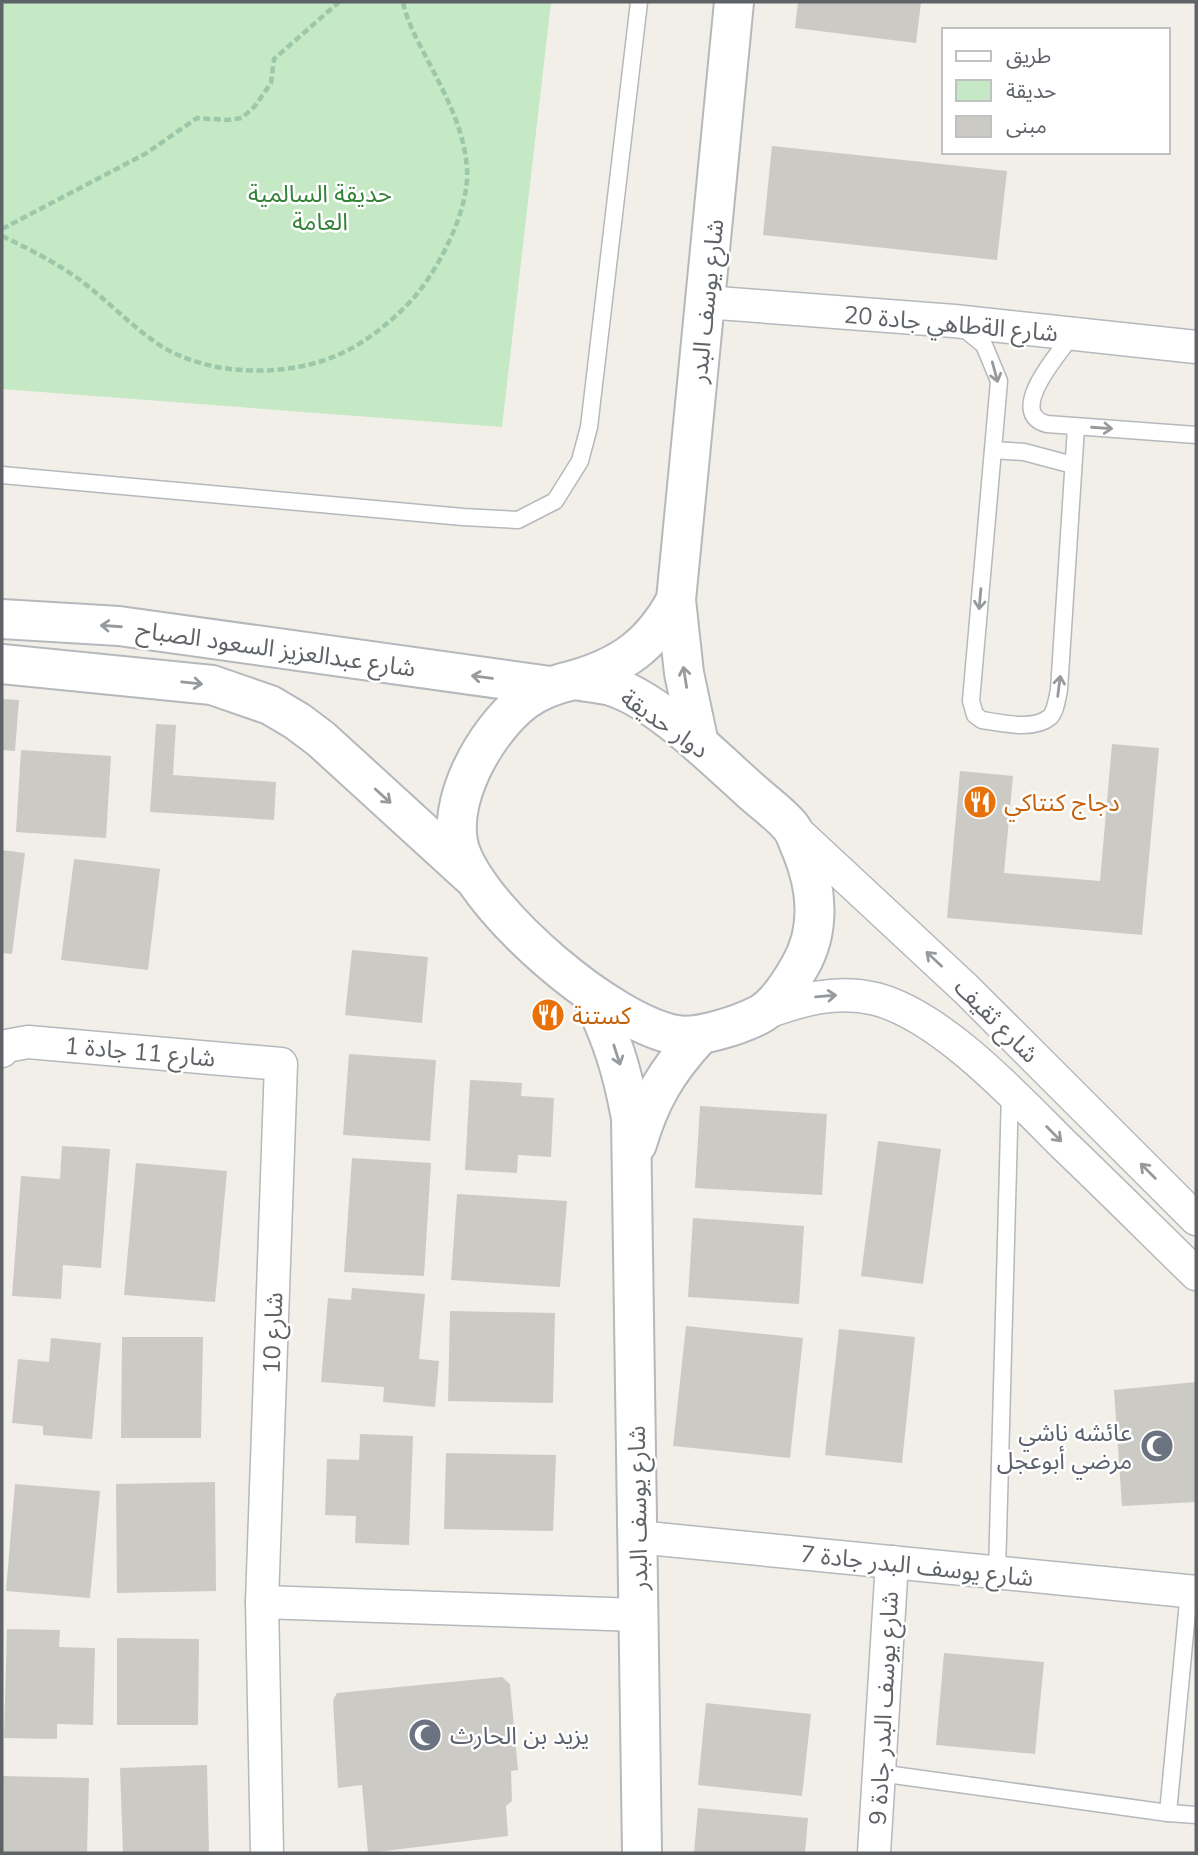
<svg xmlns="http://www.w3.org/2000/svg" width="1198" height="1855" font-family="Mulish,'Noto Sans Arabic',sans-serif">
	<rect width="100%" height="100%" fill="#f1efe8"/>
	<!-- green -->
	<polygon fill="#c5e8c5" points="2,2 551,2 502,427 2,389"/>
	<!-- building -->
	<g fill="#cccac5">
		<polygon points="798,2 921,2 916,43 795,28"/>
		<polygon points="772,146 1007,171 997,260 763,235"/>
		<polygon points="2,699 19,700 15,751 2,750"/>
		<polygon points="156,724 176,725 173,775 276,782 274,820 150,812"/>
		<polygon points="1112,744 1159,748 1142,935 947,918 960,771 1013,776 1004,873 1100,881"/>
		<polygon points="21,750 111,756 106,838 16,832"/>
		<polygon points="2,850 25,853 12,954 2,953"/>
		<polygon points="74,859 160,869 148,970 61,960"/>
		<polygon points="352,950 428,957 422,1023 345,1015"/>
		<polygon points="349,1054 436,1060 430,1141 343,1135"/>
		<polygon points="470,1080 522,1083 521,1096 554,1098 551,1157 518,1155 517,1173 465,1170"/>
		<polygon points="700,1106 827,1114 822,1195 695,1188"/>
		<polygon points="878,1141 941,1149 923,1284 861,1276"/>
		<polygon points="62,1146 110,1149 101,1268 63,1265 61,1299 12,1296 21,1176 60,1179"/>
		<polygon points="352,1158 431,1163 424,1276 344,1272"/>
		<polygon points="136,1163 227,1171 215,1302 124,1295"/>
		<polygon points="457,1194 567,1201 560,1287 451,1280"/>
		<polygon points="693,1218 804,1226 799,1304 688,1297"/>
		<polygon points="352,1288 425,1294 419,1359 439,1361 435,1407 383,1402 384,1387 321,1382 328,1298 351,1300"/>
		<polygon points="450,1311 555,1313 553,1403 448,1401"/>
		<polygon points="686,1326 803,1338 790,1458 673,1446"/>
		<polygon points="839,1329 915,1337 902,1463 825,1455"/>
		<polygon points="122,1337 203,1337 201,1438 121,1438"/>
		<polygon points="51,1338 101,1343 92,1439 43,1435 43,1426 12,1423 18,1359 49,1362"/>
		<polygon points="1196,1382 1196,1502 1122,1506 1114,1390"/>
		<polygon points="360,1434 413,1436 409,1545 355,1543 356,1516 325,1515 327,1459 359,1460"/>
		<polygon points="446,1453 556,1455 553,1531 444,1529"/>
		<polygon points="215,1482 216,1591 117,1593 116,1484"/>
		<polygon points="15,1484 100,1491 90,1598 6,1591"/>
		<polygon points="7,1629 60,1630 59,1647 95,1648 93,1725 57,1724 57,1739 4,1738"/>
		<polygon points="117,1638 199,1639 198,1725 117,1725"/>
		<polygon points="944,1653 1044,1662 1035,1754 936,1745"/>
		<polygon points="502,1677 510,1684 518,1770 511,1771 512,1801 506,1806 508,1836 368,1853 362,1785 338,1788 333,1700 337,1693"/>
		<polygon points="706,1703 811,1714 802,1796 698,1785"/>
		<polygon points="207,1765 209,1853 123,1853 120,1768"/>
		<polygon points="2,1776 89,1778 87,1853 2,1853"/>
		<polygon points="698,1808 808,1818 805,1853 694,1853"/>
	</g>
	<g fill="none" stroke-linecap="round" stroke-linejoin="round">
		<defs>
			<g id="service">
				<path d="M 962,327 L 984,345 L 999,381 L 971,701 L 975,715 L 982,720 C 1001,723 1034,731 1050,717 C 1056,711 1057,698 1059,690 L 1076,427"/>
				<path d="M 1073,334 C 1060,352 1005,413 1047,424 L 1196,435"/>
				<polyline points="993,450 1024,452 1073,465"/>
				<polyline points="2,475 463,517 518,520 555,501 580,461 589,427 639,2"/>
				<polyline points="997,1573 1010,1093"/>
				<polyline points="879,1773 1168,1813 1196,1815"/>
				<polyline points="1168,1813 1189,1591"/>
			</g>
			<g id="minor">
				<polyline points="705,302 954,321 1196,347"/>
				<polyline points="795,830 967,990 1196,1219"/>
				<path d="M 762,1014 C 800,1000 835,989 876,999 C 941,1016 1015,1096 1063,1144 C 1108,1187 1152,1231 1196,1274"/>
				<polyline points="2,1051 6,1046 28,1042 281,1064 262,1602 267,1853"/>
				<polyline points="637,1537 1196,1592"/>
				<polyline points="262,1602 638,1615"/>
				<polyline points="874,1853 892,1562"/>
			</g>
			<g id="tertiary">
				<polyline points="2,619 119,626 550,686"/>
				<polyline points="2,664 212,685 270,705 297,721 321,739 471,876"/>
				<path d="M 574,680 C 586,682 600,683 611,686 C 657,700 714,758 750,790 C 763,802 779,813 790,826 C 796,833 798,843 802,851 C 817,888 821,930 800,966 C 791,982 776,1006 759,1015 C 739,1025 697,1039 676,1035 C 610,1023 485,916 461,853 C 443,804 486,730 524,701 C 539,690 556,684 574,680 Z"/>
				<path d="M 574,680 C 622,666 652,645 676,600"/>
				<polyline points="699,744 684,673 676,600 734,2"/>
				<path d="M 590,993 C 612,1038 622,1069 631,1118 L 642,1853"/>
				<path d="M 637,1144 C 650,1099 667,1071 698,1037"/>
			</g>
		</defs>
		<!-- service casing -->
		<use href="#service" stroke="#b5b8bc" stroke-width="19"/>
		<!-- minor casing -->
		<use href="#minor" stroke="#b5b8bc" stroke-width="35"/>
		<!-- tertiary casing -->
		<use href="#tertiary" stroke="#b5b8bc" stroke-width="42"/>
		<!-- path -->
		<g stroke="#9cc7a9" stroke-width="4.5" stroke-dasharray="7 3.5" stroke-linecap="butt">
			<polyline points="2,229 145,154 197,118 227,120 242,118 255,106 271,83 274,59 339,2"/>
			<path d="M 2,236 C 27,248 53,261 76,277 C 105,298 129,324 158,344 C 203,374 272,377 322,361 C 354,351 382,330 406,306 C 435,278 470,211 467,169 C 464,125 442,89 423,51 C 415,36 406,18 403,2"/>
		</g>
		<!-- service -->
		<use href="#service" stroke="#fff" stroke-width="16"/>
		<!-- minor -->
		<use href="#minor" stroke="#fff" stroke-width="32"/>
		<!-- tertiary -->
		<use href="#tertiary" stroke="#fff" stroke-width="38"/>
	</g>
	<!-- one-way arrows -->
	<defs><path id="oneway-shaft" d="M-6 0H5M1.5-3L5.5 0L1.5 3" fill="none" stroke-width="1.6" stroke-linecap="round" stroke-linejoin="round" transform="scale(1.75)"/></defs>
	<g stroke="#979a9d">
		<use href="#oneway-shaft" transform="translate(995 372) rotate(75)"/>
		<use href="#oneway-shaft" transform="translate(1102 428) rotate(4)"/>
		<use href="#oneway-shaft" transform="translate(980 599) rotate(95)"/>
		<use href="#oneway-shaft" transform="translate(111 626) rotate(-176)"/>
		<use href="#oneway-shaft" transform="translate(482 677) rotate(-172)"/>
		<use href="#oneway-shaft" transform="translate(685 677) rotate(-99)"/>
		<use href="#oneway-shaft" transform="translate(192 683) rotate(6)"/>
		<use href="#oneway-shaft" transform="translate(1059 686) rotate(-83)"/>
		<use href="#oneway-shaft" transform="translate(383 796) rotate(42)"/>
		<use href="#oneway-shaft" transform="translate(934 959) rotate(-137)"/>
		<use href="#oneway-shaft" transform="translate(826 996) rotate(-5)"/>
		<use href="#oneway-shaft" transform="translate(617 1055) rotate(72)"/>
		<use href="#oneway-shaft" transform="translate(1054 1134) rotate(45)"/>
		<use href="#oneway-shaft" transform="translate(1148 1171) rotate(-135)"/>
	</g>
	<!-- icons -->
	<defs>
		<symbol id="restaurant-disc" viewBox="-11 -11 22 22"><circle r="9.5" fill="#e8710a" stroke="#fff"/><path d="M-5-6h1v4h1v-4h1v4h1v-4h1v5L-1.5 .5V6h-2V.5L-5-1ZM5-6V6H3V1.5H1.5Q1.5-4 5-6Z" fill="#fff"/></symbol>
		<symbol id="mosque-disc" viewBox="-11 -11 22 22"><circle r="9.5" fill="#6b7280" stroke="#fff"/><path d="M3.5-4.9A6 6 0 1 0 3.5 4.9A5 5 0 1 1 3.5-4.9Z" fill="#fff"/></symbol>
	</defs>
	<g fill-rule="evenodd">
		<use href="#restaurant-disc" x="961" y="783" width="38" height="38"/>
		<use href="#restaurant-disc" x="529" y="996" width="38" height="38"/>
		<use href="#mosque-disc" x="1138" y="1427" width="38" height="38"/>
		<use href="#mosque-disc" x="406" y="1716" width="38" height="38"/>
	</g>
	<g text-anchor="middle" dominant-baseline="central" stroke-width="5" stroke-linejoin="round" paint-order="stroke">
		<!-- park labels -->
		<g font-size="24" fill="#348238" stroke="#fff">
			<text x="320" y="193">حديقة السالمية<tspan x="320" dy="28">العامة</tspan></text>
		</g>
		<!-- street labels -->
		<g font-size="24" fill="#5f6368" stroke="#fff">
			<text transform="translate(706 301) rotate(-84)">شارع يوسف البدر</text>
			<text transform="translate(951 323) rotate(5)">شارع الةطاهي جادة 20</text>
			<text transform="translate(276 648) rotate(8)">شارع عبدالعزيز السعود الصباح</text>
			<text transform="translate(665 723) rotate(35)">دوار حديقة</text>
			<text transform="translate(997 1020) rotate(45)">شارع ثقيف</text>
			<text transform="translate(140 1051) rotate(5)">شارع 11 جادة 1</text>
			<text transform="translate(272 1333) rotate(-88)">شارع 10</text>
			<text transform="translate(637 1508) rotate(-91)">شارع يوسف البدر</text>
			<text transform="translate(917 1565) rotate(6)">شارع يوسف البدر جادة 7</text>
			<text transform="translate(883 1708) rotate(-87)">شارع يوسف البدر جادة 9</text>
		</g>
		<!-- food labels -->
		<g font-size="24" fill="#c56008" stroke="#fff" text-anchor="start">
			<text x="1004" y="802">دجاج كنتاكي</text>
			<text x="572" y="1015">كستنة</text>
		</g>
		<!-- worship labels -->
		<g font-size="24" fill="#5b616d" stroke="#fff" text-anchor="end">
			<text x="1132" y="1432">عائشه ناشي<tspan x="1132" dy="28">مرضي أبوعجل</tspan></text>
			<text x="450" y="1735" text-anchor="start">يزيد بن الحارث</text>
		</g>
	</g>
	<!-- border -->
	<rect width="1198" height="1855" fill="none" stroke="#5f6368" stroke-width="7"/>
	<!-- legend -->
	<rect x="942" y="28" width="228" height="126" fill="#ffffff" stroke="#bfc1c3" stroke-width="2"/>
	<rect x="956" y="51" width="35" height="10" fill="#ffffff" stroke="#bfc1c3" stroke-width="2"/>
	<text x="1006" y="63" font-size="21" fill="#5f6368">طريق</text>
	<rect x="956" y="80" width="35" height="21" fill="#c5e8c5" stroke="#bfc1c3" stroke-width="2"/>
	<text x="1006" y="98" font-size="21" fill="#5f6368">حديقة</text>
	<rect x="956" y="116" width="35" height="21" fill="#cccac5" stroke="#bfc1c3" stroke-width="2"/>
	<text x="1006" y="133" font-size="21" fill="#5f6368">مبنى</text>
</svg>
